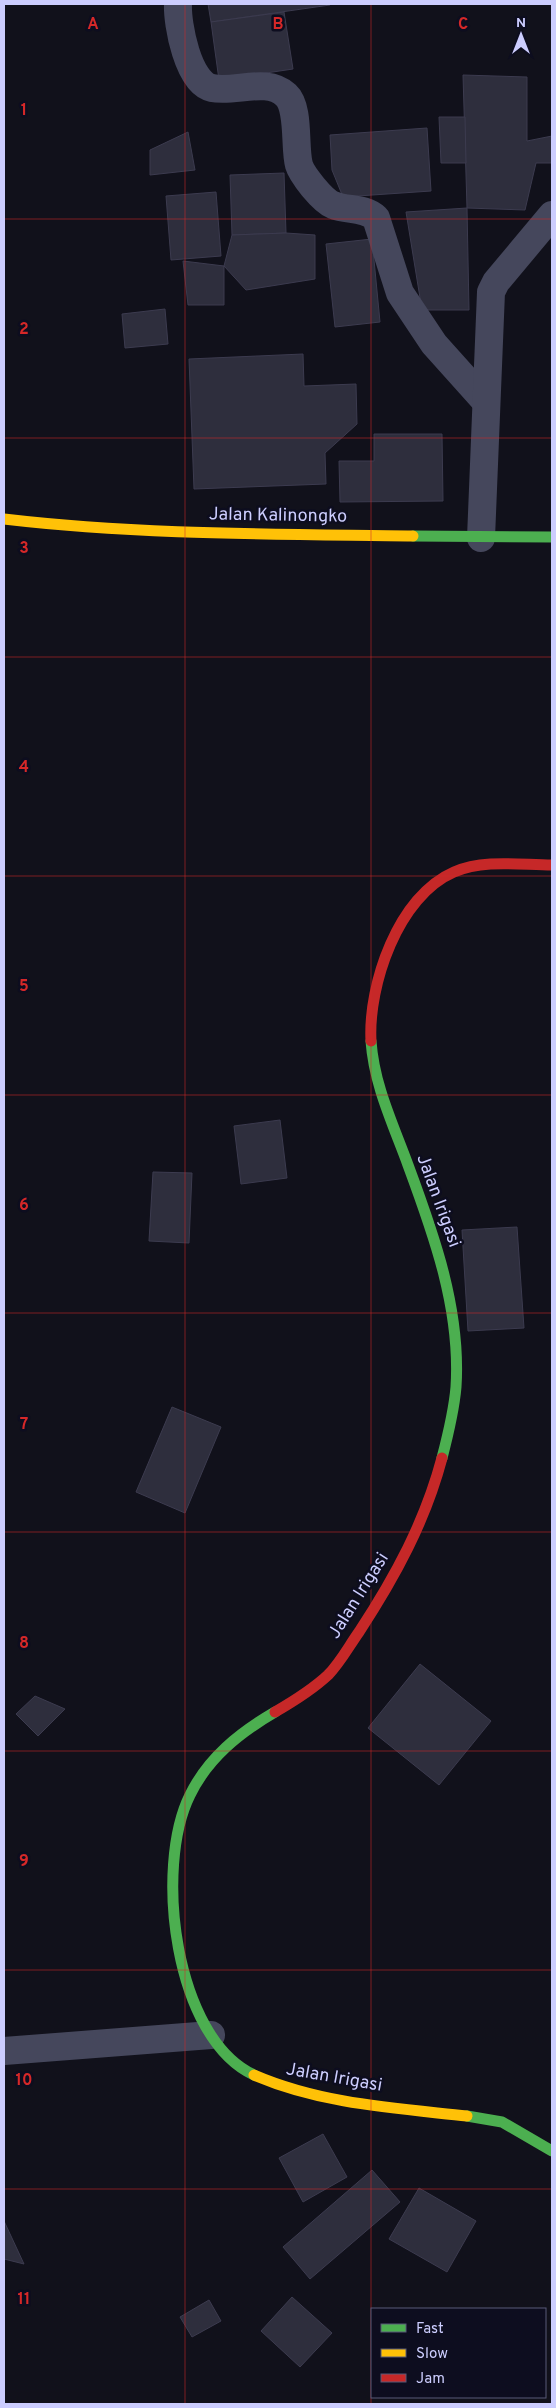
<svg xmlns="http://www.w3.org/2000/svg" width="556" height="2408" font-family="Overpass,sans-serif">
	<rect width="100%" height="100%" fill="#11111b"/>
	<!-- building -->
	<g fill="#2e2e3d" stroke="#3c3b4f">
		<polygon points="208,4 330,4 330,5 211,22"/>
		<polygon points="284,12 293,69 219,80 211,22"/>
		<polygon points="463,75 527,77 527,141 552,136 552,163 536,163 525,210 467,208"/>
		<polygon points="439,117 465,117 466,163 441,163"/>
		<polygon points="427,128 431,191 343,197 332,170 330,135"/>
		<polygon points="188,132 195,170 150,175 150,150"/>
		<polygon points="284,173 286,233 232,235 230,175"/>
		<polygon points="216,192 221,256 171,260 166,196"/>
		<polygon points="467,208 469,310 422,310 406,212"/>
		<polygon points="286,233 315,235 315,279 246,290 224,266 232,235"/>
		<polygon points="372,239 380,322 335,327 326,244"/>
		<polygon points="183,261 224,266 224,305 188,305"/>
		<polygon points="165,309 168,344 125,348 122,314"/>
		<polygon points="303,354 304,386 356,384 357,424 325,453 326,484 194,489 189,359"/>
		<polygon points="374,434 442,434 443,501 340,502 339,461 374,461"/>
		<polygon points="280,1120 287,1178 241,1184 234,1126"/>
		<polygon points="153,1172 192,1173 189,1243 149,1241"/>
		<polygon points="517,1227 524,1328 468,1331 462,1230"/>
		<polygon points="172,1407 221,1427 185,1513 136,1492"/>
		<polygon points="420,1664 491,1721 439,1785 368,1728"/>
		<polygon points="35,1696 65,1709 38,1736 16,1714"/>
		<polygon points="323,2134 347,2177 303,2202 279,2158"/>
		<polygon points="372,2170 400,2202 310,2279 283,2247"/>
		<polygon points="419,2188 476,2221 447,2272 389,2239"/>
		<polygon points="4,2221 24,2264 4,2259"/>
		<polygon points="292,2297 332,2333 300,2367 261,2331"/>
		<polygon points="209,2300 221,2321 192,2337 180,2317"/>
	</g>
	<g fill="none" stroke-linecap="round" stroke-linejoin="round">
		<!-- street -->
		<g stroke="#45475c" stroke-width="28">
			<path d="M 178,4 C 177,24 188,83 212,88 C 235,93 267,77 286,95 C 300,108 294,147 299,165 C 301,172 309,182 313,187 C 318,193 326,202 333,205 C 348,211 364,207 376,218 L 400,293 L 434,344 L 486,402"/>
			<polyline points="481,538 491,292 496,282 552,215"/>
			<polyline points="4,2051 211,2035"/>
		</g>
		<!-- fast -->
		<g stroke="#4caf50" stroke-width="11">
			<polyline points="413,536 552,537"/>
			<path d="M 371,1041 C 374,1085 393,1124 408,1165 C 434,1235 461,1310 456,1387 C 454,1411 448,1435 442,1458"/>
			<path d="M 254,2075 C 174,2038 154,1867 190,1795 C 208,1758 239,1733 275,1712"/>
			<polyline points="467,2116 502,2122 552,2151"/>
		</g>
		<!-- slow -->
		<g stroke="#ffc107" stroke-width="11">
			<path d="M 4,519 C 140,535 277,534 413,536"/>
			<path d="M 254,2075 C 321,2104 394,2108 467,2116"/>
		</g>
		<!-- jam -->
		<g stroke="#c62828" stroke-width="11">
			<path d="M 371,1041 C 368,985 398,896 454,872 C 484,859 520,865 552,865"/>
			<path d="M 275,1712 C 294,1701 312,1690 328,1675 C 340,1663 349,1646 359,1632 C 395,1577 425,1522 442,1458"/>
		</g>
	</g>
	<!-- grid -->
	<path fill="none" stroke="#d62828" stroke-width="1" stroke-opacity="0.55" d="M 185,4 L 185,2404M 371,4 L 371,2404M 4,219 L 552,219M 4,438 L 552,438M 4,657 L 552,657M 4,876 L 552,876M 4,1095 L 552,1095M 4,1313 L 552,1313M 4,1532 L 552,1532M 4,1751 L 552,1751M 4,1970 L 552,1970M 4,2189 L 552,2189"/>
	<g text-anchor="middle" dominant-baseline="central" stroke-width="5" stroke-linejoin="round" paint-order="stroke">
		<!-- street labels -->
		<g font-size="18" fill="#cccdfe" stroke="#0d0d1f">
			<text transform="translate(278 516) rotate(1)">Jalan Kalinongko</text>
			<text transform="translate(438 1201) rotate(70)">Jalan Irigasi</text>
			<text transform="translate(359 1596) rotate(-58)">Jalan Irigasi</text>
			<text transform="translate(334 2078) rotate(10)">Jalan Irigasi</text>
		</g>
	</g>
	<g font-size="16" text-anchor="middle" font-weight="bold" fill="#d62828" stroke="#0d0d1f" stroke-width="5" stroke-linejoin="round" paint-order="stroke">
		<text x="93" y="29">A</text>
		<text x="278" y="29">B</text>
		<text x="463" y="29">C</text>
		<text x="24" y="115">1</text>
		<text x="24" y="334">2</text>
		<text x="24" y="553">3</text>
		<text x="24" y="772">4</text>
		<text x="24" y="991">5</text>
		<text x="24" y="1210">6</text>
		<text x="24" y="1429">7</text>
		<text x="24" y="1648">8</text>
		<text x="24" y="1866">9</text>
		<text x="24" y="2085">10</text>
		<text x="24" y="2304">11</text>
	</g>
	<!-- border -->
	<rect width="556" height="2408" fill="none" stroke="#cccdfe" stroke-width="10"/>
	<!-- legend -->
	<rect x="371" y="2308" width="175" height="90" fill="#0d0d1f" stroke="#595a78"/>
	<rect x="381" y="2324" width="25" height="8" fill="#4caf50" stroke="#595a78"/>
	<text x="416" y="2333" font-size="15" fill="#cccdfe">Fast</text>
	<rect x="381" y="2349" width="25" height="8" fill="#ffc107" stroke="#595a78"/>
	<text x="416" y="2358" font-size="15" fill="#cccdfe">Slow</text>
	<rect x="381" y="2374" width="25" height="8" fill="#c62828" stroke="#595a78"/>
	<text x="416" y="2383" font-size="15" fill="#cccdfe">Jam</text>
	<!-- north arrow -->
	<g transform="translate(521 35)" stroke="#0d0d1f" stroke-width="4" paint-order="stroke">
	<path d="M0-4L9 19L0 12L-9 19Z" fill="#cccdfe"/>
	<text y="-8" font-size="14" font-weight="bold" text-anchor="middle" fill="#cccdfe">N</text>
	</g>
</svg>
